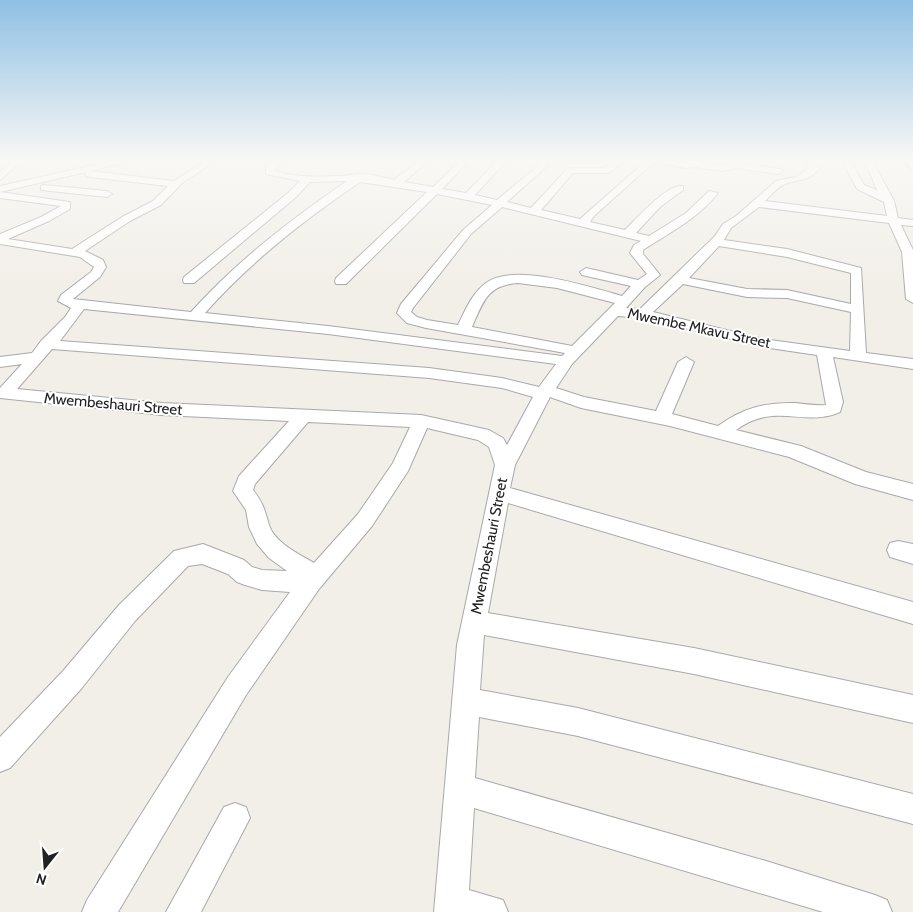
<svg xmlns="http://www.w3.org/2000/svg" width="913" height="912" font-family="Cabin,sans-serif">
	<rect width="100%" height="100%" fill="#f2efe9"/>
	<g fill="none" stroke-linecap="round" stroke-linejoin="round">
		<defs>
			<g id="minor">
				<polygon points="14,160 23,160 0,180 0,172"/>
				<path d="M 117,160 L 131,160 L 90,171 L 174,181 L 207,160 L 217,160 L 182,183 L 161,205 L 130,221 L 85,251 L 103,260 L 106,267 L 100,277 L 73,299 L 191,312 C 237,261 290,220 347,181 L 310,182 L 296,197 L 194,283 L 184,283 L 183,280 L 184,277 L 288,193 L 300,181 L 266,174 L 266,167 L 276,160 L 285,160 L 274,170 C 291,179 338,177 359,174 C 368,173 384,178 394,180 L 420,160 L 429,160 L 404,182 L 433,187 L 461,160 L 470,160 L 442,189 L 466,193 L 498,160 L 507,160 L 475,195 L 497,200 L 545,160 L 554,160 L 507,202 L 531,208 L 568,168 L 604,168 L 616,160 L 625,160 L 609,173 L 573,173 L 541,210 L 580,219 L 647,160 L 686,162 L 702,160 L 701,162 L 721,165 L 732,163 L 731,160 L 739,160 L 741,163 L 781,169 L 783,171 L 778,174 L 737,168 L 721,171 L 696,167 L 686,168 L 654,162 L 594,216 L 590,222 L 625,230 C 636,219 668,183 683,186 L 683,190 L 660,207 L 636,233 L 649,236 L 686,213 L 709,191 L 718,193 C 699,218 669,233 643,250 L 643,254 L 660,275 L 645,287 L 626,308 L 640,309 L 715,236 L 723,224 L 736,216 L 776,181 L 796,177 L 809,168 L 805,160 L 813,160 L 819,168 C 810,182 797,179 783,185 C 777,188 770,196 765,201 L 887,216 L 884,202 L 857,189 L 842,160 L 850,160 L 864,185 L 877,190 L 865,162 L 872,160 L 894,201 L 898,218 L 913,220 L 913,226 L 901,225 L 913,250 L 913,303 L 906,299 L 902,252 L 889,223 L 759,207 L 731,228 L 724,240 L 787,249 L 861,268 L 866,353 L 913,359 L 913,369 L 833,357 L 843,402 L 840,412 C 804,428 775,401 736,430 L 801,446 L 866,472 L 913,484 L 913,500 L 855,484 L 789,457 L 670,426 L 581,408 L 550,397 L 515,465 L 510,488 L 913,602 L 913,624 L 508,503 L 488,613 L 694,648 L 913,695 L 913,723 L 694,674 L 484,635 L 480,690 L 578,708 L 913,794 L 913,824 L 578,736 L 479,717 L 475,778 L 766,861 L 875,895 L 887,900 L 892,912 L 823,912 L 474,808 L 469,890 L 503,900 L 508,912 L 434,912 L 457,645 L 495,465 L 489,447 L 478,440 L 427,428 L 408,471 L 372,526 L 319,589 L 246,695 L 118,912 L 82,912 L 87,900 L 228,677 L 290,592 L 262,590 L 245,585 L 237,582 L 228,574 L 202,564 L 188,566 L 135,621 L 81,689 L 10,768 L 0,772 L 0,737 L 63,671 L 119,605 L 174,551 L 203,544 L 244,560 L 252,567 L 262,570 L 287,571 L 269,558 L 257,544 L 249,527 L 246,510 L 233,491 L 239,476 L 289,421 L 162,415 L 0,398 L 0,388 L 22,364 L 0,367 L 0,357 L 32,353 L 41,341 L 65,317 L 71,308 L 58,301 L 61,295 L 91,272 L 94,267 L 80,257 L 0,244 L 0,234 L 41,217 L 61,206 L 0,198 L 0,192 L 70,202 L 70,209 L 49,221 L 8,239 L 72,249 L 122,217 L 153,201 L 168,186 L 89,177 L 86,176 L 86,172 L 0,192 L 0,186 ZM 360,182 L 427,192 L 336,278 L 335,281 L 336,284 L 346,284 L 437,194 L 492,205 L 463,230 L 401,304 L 397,313 L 407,323 L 426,328 L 565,353 L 562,356 L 328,326 L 205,313 C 250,262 304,220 360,182 ZM 502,207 L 641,241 L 634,245 L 630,253 L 647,274 L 638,280 L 586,268 L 580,272 L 582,275 L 631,286 L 622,296 C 591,287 513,262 486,283 C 472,293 465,311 458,325 L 427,320 L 417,317 L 411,312 L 413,308 L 471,234 ZM 719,246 L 787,257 L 851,273 L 851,304 L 787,290 L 747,289 L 689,278 ZM 518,283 L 557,288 L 615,303 L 572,346 L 472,327 C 483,302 487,285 518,283 ZM 683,284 L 747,297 L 787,298 L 851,312 L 850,351 L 763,339 L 653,312 ZM 84,309 L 328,334 L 556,364 L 539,387 L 502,378 L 429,368 L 60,341 ZM 618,316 L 643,318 L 763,347 L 817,355 L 826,405 C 816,406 805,404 795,403 C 766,402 742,408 718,426 L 672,414 L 694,362 L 686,357 L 678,362 L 656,411 L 584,397 L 556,388 L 572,364 ZM 52,349 L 429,378 L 502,388 L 533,397 L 507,445 L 503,438 L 489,430 L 421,415 L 162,403 L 17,389 ZM 308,422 L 410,427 L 393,463 L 358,514 L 314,563 C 299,554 275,543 269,525 C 265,511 263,502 253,490 L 255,484 Z"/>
				<polygon points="902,160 911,160 913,162 913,170"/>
				<polygon points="44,185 107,191 112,194 107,197 41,190 41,186"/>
				<polygon points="898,541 913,544 913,564 890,557 887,550 890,543"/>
				<polygon points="235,803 246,807 250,818 201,912 166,912 224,807"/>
			</g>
		</defs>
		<!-- minor casing -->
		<use href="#minor" stroke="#a9a9a9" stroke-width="2"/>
		<!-- minor -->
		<use href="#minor" fill="#fff" fill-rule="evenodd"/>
	</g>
	<!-- sky -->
	<linearGradient id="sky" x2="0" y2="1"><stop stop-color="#8fc0e4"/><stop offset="0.56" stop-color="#f9f8f5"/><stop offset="1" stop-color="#f9f8f5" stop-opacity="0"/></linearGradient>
	<rect width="913" height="287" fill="url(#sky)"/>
	<g text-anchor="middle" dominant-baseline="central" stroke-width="4" stroke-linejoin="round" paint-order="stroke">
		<!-- street labels -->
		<g font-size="15" fill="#222" stroke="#fff">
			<text transform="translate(699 328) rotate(12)">Mwembe Mkavu Street</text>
			<text transform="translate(113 404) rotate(5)">Mwembeshauri Street</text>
			<text transform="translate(489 546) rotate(-79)">Mwembeshauri Street</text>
		</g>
	</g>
	<!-- north arrow -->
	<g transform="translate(45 867) rotate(197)" stroke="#ffffff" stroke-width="4" paint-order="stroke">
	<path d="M0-4L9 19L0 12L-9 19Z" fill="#222222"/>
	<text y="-8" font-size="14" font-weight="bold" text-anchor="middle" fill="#222222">N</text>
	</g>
</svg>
